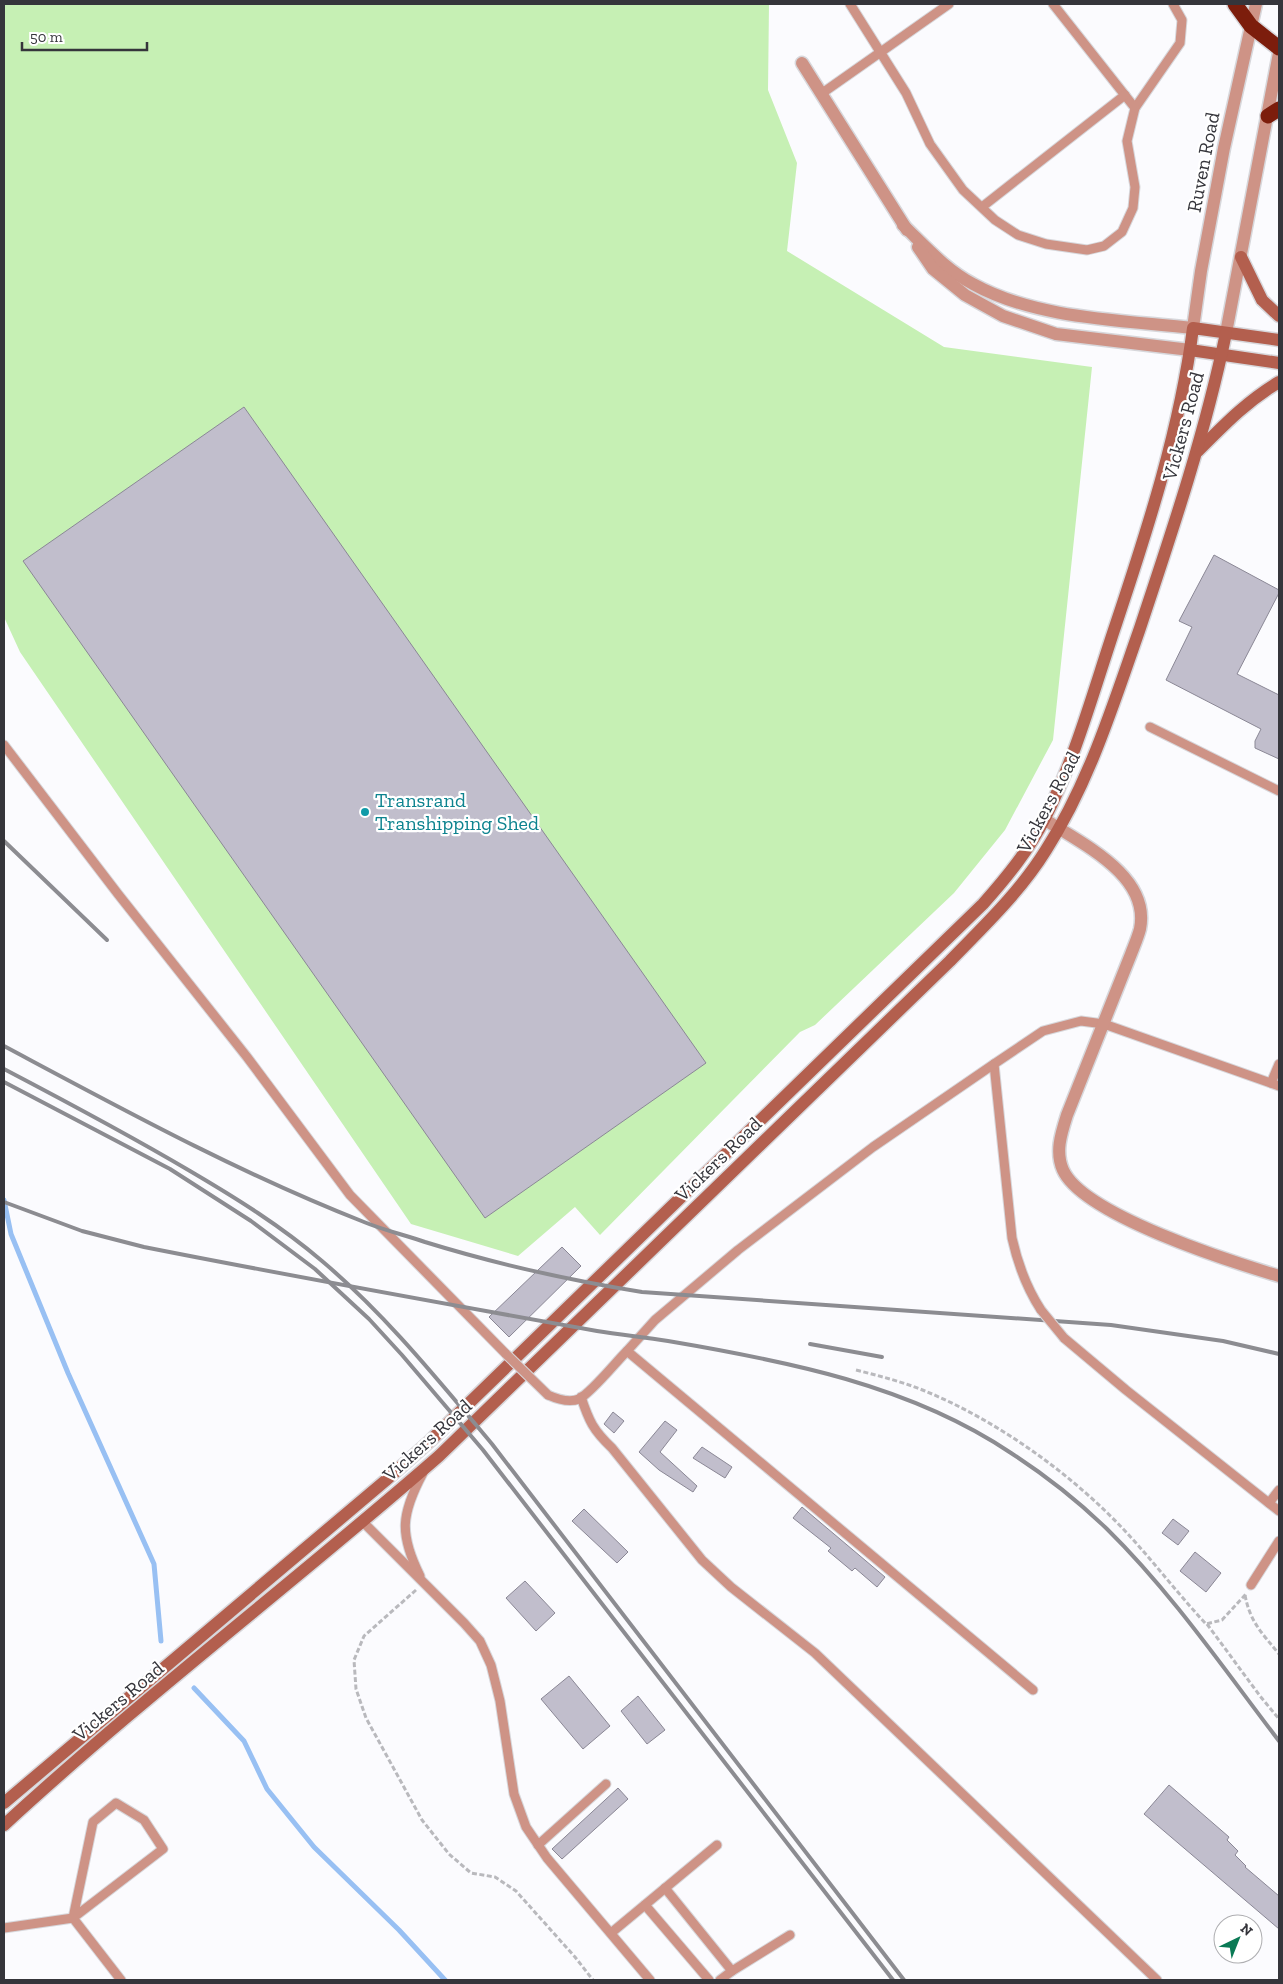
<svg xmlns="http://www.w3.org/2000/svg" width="1283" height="1984" font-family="'Zilla Slab',serif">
	<rect width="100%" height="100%" fill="#fbfbfe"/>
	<!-- green -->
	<polygon fill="#c6f0b4" points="4,4 769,4 768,90 797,163 787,251 944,347 1092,367 1053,740 1005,830 954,893 815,1025 800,1032 600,1235 575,1207 518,1256 411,1224 20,652 4,617"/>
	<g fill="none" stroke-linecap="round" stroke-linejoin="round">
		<!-- stream -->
		<g stroke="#98c0f3" stroke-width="5">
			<polyline points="4,1200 11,1234 68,1373 154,1564 161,1641"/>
			<polyline points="194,1688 244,1741 267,1789 314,1847 399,1930 445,1980"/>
		</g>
	</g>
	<!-- building -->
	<g fill="#c1becc" stroke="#8a8795">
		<polygon points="244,407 706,1063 485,1218 23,561"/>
		<polygon points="1214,555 1279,590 1279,593 1237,674 1279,695 1279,759 1255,748 1255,741 1261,729 1166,680 1192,627 1179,621"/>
		<polygon points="562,1247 581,1266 509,1337 489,1317"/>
		<polygon points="613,1412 624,1421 614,1433 604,1424"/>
		<polygon points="665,1421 677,1430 660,1452 697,1486 693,1492 659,1470 639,1452"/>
		<polygon points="702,1447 732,1467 725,1478 693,1458"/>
		<polygon points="802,1507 885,1577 877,1587 855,1568 852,1571 828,1551 831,1548 793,1518"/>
		<polygon points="584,1509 628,1552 617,1563 572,1521"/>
		<polygon points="1173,1519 1189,1531 1178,1545 1162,1533"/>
		<polygon points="1195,1552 1221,1573 1206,1592 1180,1571"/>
		<polygon points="525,1581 555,1613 536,1631 506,1598"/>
		<polygon points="569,1676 610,1726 583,1749 541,1699"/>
		<polygon points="638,1696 665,1730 647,1744 621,1711"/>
		<polygon points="1169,1785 1229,1837 1227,1840 1238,1851 1235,1855 1246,1866 1245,1867 1279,1896 1279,1929 1144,1814"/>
		<polygon points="618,1788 628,1799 562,1859 552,1849"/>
	</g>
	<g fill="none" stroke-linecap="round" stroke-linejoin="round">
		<defs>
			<g id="service">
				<polyline points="850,4 906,93 930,144 963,190 995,220 1018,235 1046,244 1087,250 1104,246 1122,232 1133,208 1135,187 1127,141 1135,108 1180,43 1182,20 1173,4"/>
				<polyline points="1053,4 1135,108"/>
				<polyline points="821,94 949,4"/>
				<polyline points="982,207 1125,95"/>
				<polyline points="1150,727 1279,791"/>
				<polyline points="4,745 118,894 247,1057 350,1195 506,1354"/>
				<path d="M 994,1064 L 1012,1238 C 1018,1265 1026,1287 1041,1310"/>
				<polyline points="1271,1083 1279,1064"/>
				<polyline points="1064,1338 1126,1390 1279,1511"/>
				<polyline points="627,1351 655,1320 738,1250 873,1147 994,1064 1043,1031 1081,1021 1104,1024 1279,1086"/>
				<path d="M 548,1395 C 557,1399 569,1403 579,1399 C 592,1392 615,1363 627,1351 L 1033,1690"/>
				<path d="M 581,1397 C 589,1421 593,1430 612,1448 L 702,1560 L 731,1587 L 815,1653 L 1157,1980"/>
				<polyline points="1269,1503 1279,1490"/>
				<polyline points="363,1522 464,1623 480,1641 491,1665 500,1701 514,1794 526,1827 547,1858 650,1980"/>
				<path d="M 420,1576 C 399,1534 401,1514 423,1473"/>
				<polyline points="1251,1585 1279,1541"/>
				<polyline points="538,1845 606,1784"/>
				<polyline points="665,1888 732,1971"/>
				<polyline points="645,1905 709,1980"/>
				<polyline points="4,1928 73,1918 163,1849 144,1820 116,1803 93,1822 73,1918 121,1980"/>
				<polyline points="611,1933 717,1845"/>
				<polyline points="720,1980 732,1971 790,1935"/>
			</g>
			<g id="minor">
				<polyline points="802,63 907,230"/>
				<path d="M 903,225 C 925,246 946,270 973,284 C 1036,319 1122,320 1193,328 L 1201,271 L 1224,148 L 1256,4"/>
				<polyline points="918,247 933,269 965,295 1003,316 1056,334 1190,350"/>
				<polyline points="1226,333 1279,53"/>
				<path d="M 1044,819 C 1080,843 1151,875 1140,929 C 1138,937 1134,946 1131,954 L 1067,1115 C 1061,1134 1055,1152 1063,1170 C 1083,1215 1232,1262 1279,1276"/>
			</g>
			<g id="secondary">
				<polyline points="1241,257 1262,300 1279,316"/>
				<polyline points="1190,350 1279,363"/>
				<path d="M 1198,451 C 1224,425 1247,401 1279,382"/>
				<path d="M 4,1803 L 385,1481 L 430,1441 L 983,904 C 1007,877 1029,850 1045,818 C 1076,757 1094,689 1116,624 C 1148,528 1180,429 1193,328 L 1279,340"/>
				<path d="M 4,1825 C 144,1696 296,1581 439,1456 L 950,961 C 984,926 1020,892 1046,850 C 1089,783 1113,705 1139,631 C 1172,532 1205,434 1226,333"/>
			</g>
			<g id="motorway">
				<polyline points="1235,4 1251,26 1279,48"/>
				<polyline points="1268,116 1279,109"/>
			</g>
		</defs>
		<!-- service casing -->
		<use href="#service" stroke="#d7d7db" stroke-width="11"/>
		<!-- minor casing -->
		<use href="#minor" stroke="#d7d7db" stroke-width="15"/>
		<!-- secondary casing -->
		<use href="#secondary" stroke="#d7d7db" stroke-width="15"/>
		<!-- motorway casing -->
		<use href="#motorway" stroke="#d7d7db" stroke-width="18"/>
		<!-- path -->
		<g stroke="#b9b9bd" stroke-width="3" stroke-dasharray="5 2.5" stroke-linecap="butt">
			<path d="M 856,1370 C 880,1376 903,1382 925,1391 C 998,1421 1073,1475 1126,1532 C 1154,1562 1178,1594 1206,1624 L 1222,1620 L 1246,1594"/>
			<polyline points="416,1590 364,1636 354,1660 356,1689 366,1718 422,1820 449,1854 471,1873 495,1877 516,1891 575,1957 593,1980"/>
			<path d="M 1245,1595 C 1250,1622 1262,1633 1279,1654"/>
			<polyline points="1207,1624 1260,1696 1279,1719"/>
		</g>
		<!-- service -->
		<use href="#service" stroke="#ce9386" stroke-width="9"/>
		<!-- minor -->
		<use href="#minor" stroke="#ce9386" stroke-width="12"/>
		<!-- secondary -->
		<use href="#secondary" stroke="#b35f4e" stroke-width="12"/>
		<!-- motorway -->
		<use href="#motorway" stroke="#7c1d0c" stroke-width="15"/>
		<!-- rail -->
		<g stroke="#8c8c91" stroke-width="4">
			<polyline points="4,841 107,940"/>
			<path d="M 4,1046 C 122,1109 239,1173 364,1222 C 383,1230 405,1235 425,1242 C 496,1264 568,1280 642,1292 L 1111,1325 L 1223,1341 L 1279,1354"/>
			<path d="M 4,1069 C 67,1102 129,1135 190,1171 C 236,1198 281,1226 322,1261 C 386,1315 438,1380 492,1444 L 904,1980"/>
			<polyline points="4,1082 170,1169 251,1221 315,1269 369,1319 402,1355 483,1450 893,1980"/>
			<path d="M 4,1202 L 82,1231 L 144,1247 C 295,1277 446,1304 597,1331 C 621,1335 644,1337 668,1341 C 786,1361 910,1385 1011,1453 C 1045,1475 1078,1501 1107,1529 C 1172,1593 1224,1669 1279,1741"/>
			<polyline points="810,1344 882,1357"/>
		</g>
		<defs>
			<g id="service-bridge">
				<polyline points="1041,1310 1064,1338"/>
				<polyline points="506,1354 548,1395"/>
			</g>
		</defs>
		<!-- service-bridge casing -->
		<use href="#service-bridge" stroke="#d7d7db" stroke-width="11" stroke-linecap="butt"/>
		<!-- service-bridge -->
		<use href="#service-bridge" stroke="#ce9386" stroke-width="9"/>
	</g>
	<!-- markers -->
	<circle fill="#0f9aa8" stroke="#fff" stroke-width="2" cx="365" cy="812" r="5"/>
	<g text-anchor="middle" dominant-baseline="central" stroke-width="4.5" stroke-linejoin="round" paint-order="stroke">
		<!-- street labels -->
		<g font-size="20" fill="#35353b" stroke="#fff">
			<text transform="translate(1203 162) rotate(-79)">Ruven Road</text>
			<text transform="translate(1183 426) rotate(-75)">Vickers Road</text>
			<text transform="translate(1048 802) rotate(-62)">Vickers Road</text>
			<text transform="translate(718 1159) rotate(-44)">Vickers Road</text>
			<text transform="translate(427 1440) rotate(-42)">Vickers Road</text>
			<text transform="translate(118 1701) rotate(-40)">Vickers Road</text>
		</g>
		<!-- culture labels -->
		<g font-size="20" fill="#0d838f" stroke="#fff" text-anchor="start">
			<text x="375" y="800">Transrand<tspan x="375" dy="23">Transhipping Shed</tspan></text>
		</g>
	</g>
	<!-- border -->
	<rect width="1283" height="1984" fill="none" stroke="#35353b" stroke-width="10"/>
	<!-- north arrow -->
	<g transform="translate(1238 1939) rotate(43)"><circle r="24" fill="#ffffff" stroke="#aeaeb1"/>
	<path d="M0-4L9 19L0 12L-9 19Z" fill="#0a7a55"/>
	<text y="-8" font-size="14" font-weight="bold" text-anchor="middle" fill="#35353b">N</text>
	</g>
	<!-- scale -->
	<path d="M22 42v8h125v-8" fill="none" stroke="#35353b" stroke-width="2.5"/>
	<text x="30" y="42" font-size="15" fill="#35353b" stroke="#ffffff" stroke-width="4" paint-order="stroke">50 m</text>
</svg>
